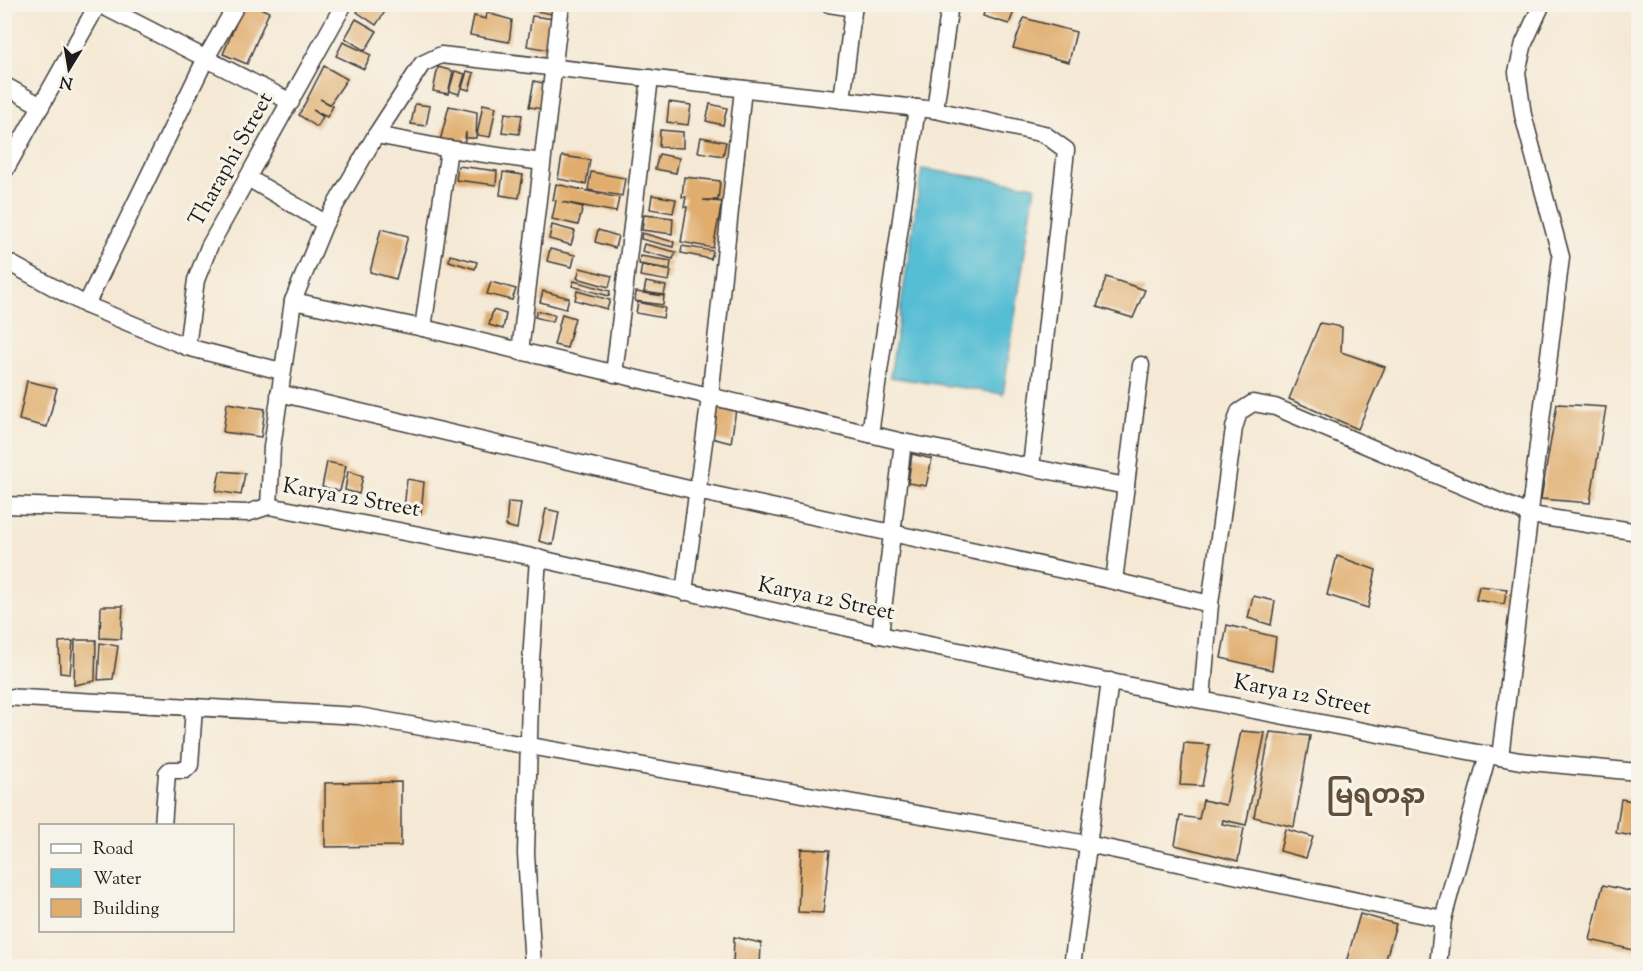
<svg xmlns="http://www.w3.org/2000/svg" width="1643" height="971" font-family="'Sorts Mill Goudy','Noto Sans Myanmar',serif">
	<rect width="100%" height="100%" fill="#f7f3e8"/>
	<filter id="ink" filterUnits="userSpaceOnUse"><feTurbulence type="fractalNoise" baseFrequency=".0167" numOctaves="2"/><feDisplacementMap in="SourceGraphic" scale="12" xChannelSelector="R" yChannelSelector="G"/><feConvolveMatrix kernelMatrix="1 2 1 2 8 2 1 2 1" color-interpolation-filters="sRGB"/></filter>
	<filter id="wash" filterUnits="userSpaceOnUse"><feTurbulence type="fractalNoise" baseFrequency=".008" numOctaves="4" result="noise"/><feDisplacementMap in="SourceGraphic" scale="24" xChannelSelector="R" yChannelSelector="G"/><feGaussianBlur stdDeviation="1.35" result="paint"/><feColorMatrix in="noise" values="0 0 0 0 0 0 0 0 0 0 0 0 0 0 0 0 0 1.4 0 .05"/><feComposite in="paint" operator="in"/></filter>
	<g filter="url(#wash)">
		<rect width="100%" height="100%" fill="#f5e9d5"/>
		<!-- water -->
		<polygon fill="#57bed4" stroke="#3a6d78" stroke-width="1.5" points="922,169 1035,186 1003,394 890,377"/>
		<g id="blocks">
			<!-- building -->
			<g fill="#e0ad6e">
				<polygon points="244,4 252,4 269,12 247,64 223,54"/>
				<polygon points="362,4 390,4 376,25 357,12"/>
				<polygon points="536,4 554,4 552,14 535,11"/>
				<polygon points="986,4 1017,4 1009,24 983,16"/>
				<polygon points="487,13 512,20 509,42 470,35 474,16 486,19"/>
				<polygon points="532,16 554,19 549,50 527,46"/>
				<polygon points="1024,18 1076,32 1069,62 1013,48"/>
				<polygon points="356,19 377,31 365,51 345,38"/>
				<polygon points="343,42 371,55 364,69 336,56"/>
				<polygon points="324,66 347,79 330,104 320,99 333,106 327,117 313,110 323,117 317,127 299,115"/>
				<polygon points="438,67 453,71 448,94 433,91"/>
				<polygon points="455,71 465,74 459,94 449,91"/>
				<polygon points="467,71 474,73 469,90 462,88"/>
				<polygon points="534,81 547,84 542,109 529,107"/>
				<polygon points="669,102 691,105 688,125 667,122"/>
				<polygon points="415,104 430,106 426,126 411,124"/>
				<polygon points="483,104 496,107 490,137 477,135"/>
				<polygon points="710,104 727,108 723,125 706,121"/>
				<polygon points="449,106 477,112 476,138 466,138 466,132 464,146 440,141"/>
				<polygon points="505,113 522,115 519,134 502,132"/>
				<polygon points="660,130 683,132 683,148 659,147"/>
				<polygon points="701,137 726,142 723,156 698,152"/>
				<polygon points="659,154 679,158 676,173 655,169"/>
				<polygon points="562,156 590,160 586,184 558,179"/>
				<polygon points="458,166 497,171 496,185 456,180"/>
				<polygon points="503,172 523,175 519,198 500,195"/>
				<polygon points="591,172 625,178 622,196 588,190"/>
				<polygon points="684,177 720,181 718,200 703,200 722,202 713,248 681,242 687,207 684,207 686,197 682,197"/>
				<polygon points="556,184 619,198 616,212 562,202 583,207 578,225 552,219 556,201 553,200"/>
				<polygon points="652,195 676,199 673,213 650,209"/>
				<polygon points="644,215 673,218 672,234 642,230"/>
				<polygon points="552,225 575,231 571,245 549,239"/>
				<polygon points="381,229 408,236 396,279 370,272"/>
				<polygon points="598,230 618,236 615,248 595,242"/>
				<polygon points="642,233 674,242 673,247 641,239"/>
				<polygon points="644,244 676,252 673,259 642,251"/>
				<polygon points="682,246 713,251 711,259 681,253"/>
				<polygon points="550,249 575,255 572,267 547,261"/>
				<polygon points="450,255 477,262 475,269 449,261"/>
				<polygon points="640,256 671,261 670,269 639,264"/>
				<polygon points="642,265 671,271 669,281 640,276"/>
				<polygon points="580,268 612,276 609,287 577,278"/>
				<polygon points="1106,277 1145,290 1133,318 1097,307"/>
				<polygon points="574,281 610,291 609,296 572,286"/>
				<polygon points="491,282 516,289 512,300 487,294"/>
				<polygon points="646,282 666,286 664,295 644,292"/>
				<polygon points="543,291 569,298 566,309 540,302"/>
				<polygon points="577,291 610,300 607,309 575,300"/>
				<polygon points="636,292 664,296 663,305 635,301"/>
				<polygon points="638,302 665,308 663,318 636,313"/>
				<polygon points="493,310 506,314 503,329 489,325"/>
				<polygon points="537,311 555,315 553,322 535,317"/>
				<polygon points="562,314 575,318 567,348 554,345"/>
				<polygon points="1320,323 1342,327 1341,352 1385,367 1358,429 1289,399"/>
				<polygon points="27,381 57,388 47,427 19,420"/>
				<polygon points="227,403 265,409 261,437 223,432"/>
				<polygon points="1557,404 1606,407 1590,503 1541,499"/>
				<polygon points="714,405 736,409 731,443 711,438"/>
				<polygon points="912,454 932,459 926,486 908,483"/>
				<polygon points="327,462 346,466 340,491 322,487"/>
				<polygon points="220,471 245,473 241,495 216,491"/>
				<polygon points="348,471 363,476 359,494 345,490"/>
				<polygon points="407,479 424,482 421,514 404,511"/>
				<polygon points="508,502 521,503 517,529 506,526"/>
				<polygon points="546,509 559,512 553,545 539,541"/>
				<polygon points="1337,556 1376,570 1368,608 1327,595"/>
				<polygon points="1479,586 1507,589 1504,604 1476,600"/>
				<polygon points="1253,596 1275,601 1271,625 1248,618"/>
				<polygon points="101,606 123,606 121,639 100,638"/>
				<polygon points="1227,625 1276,637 1272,670 1221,658"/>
				<polygon points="75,640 96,640 95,681 74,685"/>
				<polygon points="73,641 70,674 60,673 59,642"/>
				<polygon points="100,643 118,646 113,679 98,680"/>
				<polygon points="1241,731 1265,733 1246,825 1223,820 1222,824 1244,828 1238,861 1175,845 1180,816 1199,819 1203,800 1226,805"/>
				<polygon points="1270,732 1310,736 1294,827 1254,817"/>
				<polygon points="1184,743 1210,745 1202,786 1180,785"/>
				<polygon points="401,782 401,846 325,847 325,783"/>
				<polygon points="1621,799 1638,802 1638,837 1616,833"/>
				<polygon points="1285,829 1313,837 1306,858 1280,851"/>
				<polygon points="801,849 830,850 823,913 798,912"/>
				<polygon points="1603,885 1638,893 1638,951 1590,940"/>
				<polygon points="1360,914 1396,924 1384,966 1345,966"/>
				<polygon points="734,937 761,943 760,966 733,966"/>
			</g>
		</g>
	</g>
	<g filter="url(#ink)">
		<use href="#blocks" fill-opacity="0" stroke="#3d3b38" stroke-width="1.5"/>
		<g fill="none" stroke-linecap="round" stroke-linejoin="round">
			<defs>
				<g id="street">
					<polyline points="99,4 291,102"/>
					<polyline points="829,4 854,8"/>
					<polyline points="4,85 41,106"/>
					<polyline points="842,100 854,4"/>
					<polyline points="935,110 950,4"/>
					<polyline points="376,135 449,149 542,162"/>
					<polyline points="4,172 98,4"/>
					<polyline points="248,178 325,223"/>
					<polyline points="4,260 86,305 187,347 281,371"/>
					<polyline points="293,301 423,328 903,442 1126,486"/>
					<polyline points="86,305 206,58 237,4"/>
					<polyline points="423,328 449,149"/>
					<polyline points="187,347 196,280 209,247 344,4"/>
					<polyline points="520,352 561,4"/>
					<polyline points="614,374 650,78"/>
					<polyline points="279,393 697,491 1114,581 1210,604"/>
					<polyline points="870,434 917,108"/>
					<polyline points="4,505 248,513 269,506 523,555 880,635 1180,696 1520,761 1638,772"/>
					<polyline points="269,506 272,447 293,301 325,223 376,135 422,64 441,55 935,110 1044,134 1066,150 1031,467"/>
					<polyline points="1114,581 1141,365"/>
					<polyline points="684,592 710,397 743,89"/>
					<polyline points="880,635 903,442"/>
					<polyline points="4,697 359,716 1087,844 1443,919"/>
					<polyline points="1202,699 1210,604 1234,428 1239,412 1253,403 1275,407 1531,515 1638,532"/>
					<polyline points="1500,757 1561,257 1523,115 1517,72 1524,43 1542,4"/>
					<polyline points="163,826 167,773 170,770 185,770 190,765 194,707"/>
					<polyline points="533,966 526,854 531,660 538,558"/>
					<polyline points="1072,966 1110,681"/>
					<polyline points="1438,966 1443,919 1488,754"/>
				</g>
			</defs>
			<!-- street casing -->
			<use href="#street" stroke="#3d3b38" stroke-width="19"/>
			<!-- street -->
			<use href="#street" stroke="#fff" stroke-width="16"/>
		</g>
	</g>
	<g text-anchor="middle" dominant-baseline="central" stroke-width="6" stroke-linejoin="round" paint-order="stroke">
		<!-- street labels -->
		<g font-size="22" fill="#1c1c1c" stroke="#f7f3e8">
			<text transform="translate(232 160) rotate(-61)">Tharaphi Street</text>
			<text transform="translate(351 499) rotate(10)">Karya 12 Street</text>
			<text transform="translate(826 600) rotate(12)">Karya 12 Street</text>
			<text transform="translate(1302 696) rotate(11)">Karya 12 Street</text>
		</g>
		<!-- quarter labels -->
		<g font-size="26" font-weight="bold" fill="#614f39" stroke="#f7f3e8">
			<text x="1376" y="796">မြရတနာ</text>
		</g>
	</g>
	<!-- margin -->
	<rect width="1643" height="971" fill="none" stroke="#f7f3e8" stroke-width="24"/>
	<!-- legend -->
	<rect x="39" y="824" width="195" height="108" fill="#f7f3e8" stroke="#9f9d96" stroke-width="1.5"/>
	<rect x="51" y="844" width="30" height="9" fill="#ffffff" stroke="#9f9d96" stroke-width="1.5"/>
	<text x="93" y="854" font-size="18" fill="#1c1c1c">Road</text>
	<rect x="51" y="869" width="30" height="18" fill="#57bed4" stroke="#9f9d96" stroke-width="1.5"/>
	<text x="93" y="884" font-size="18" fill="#1c1c1c">Water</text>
	<rect x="51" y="899" width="30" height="18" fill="#e0ad6e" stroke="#9f9d96" stroke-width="1.5"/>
	<text x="93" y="914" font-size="18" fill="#1c1c1c">Building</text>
	<!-- north arrow -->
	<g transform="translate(69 69) rotate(191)" stroke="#f7f3e8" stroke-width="4.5" paint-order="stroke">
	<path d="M0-4.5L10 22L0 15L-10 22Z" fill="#1c1c1c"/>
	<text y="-9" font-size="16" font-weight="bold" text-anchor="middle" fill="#1c1c1c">N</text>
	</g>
</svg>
